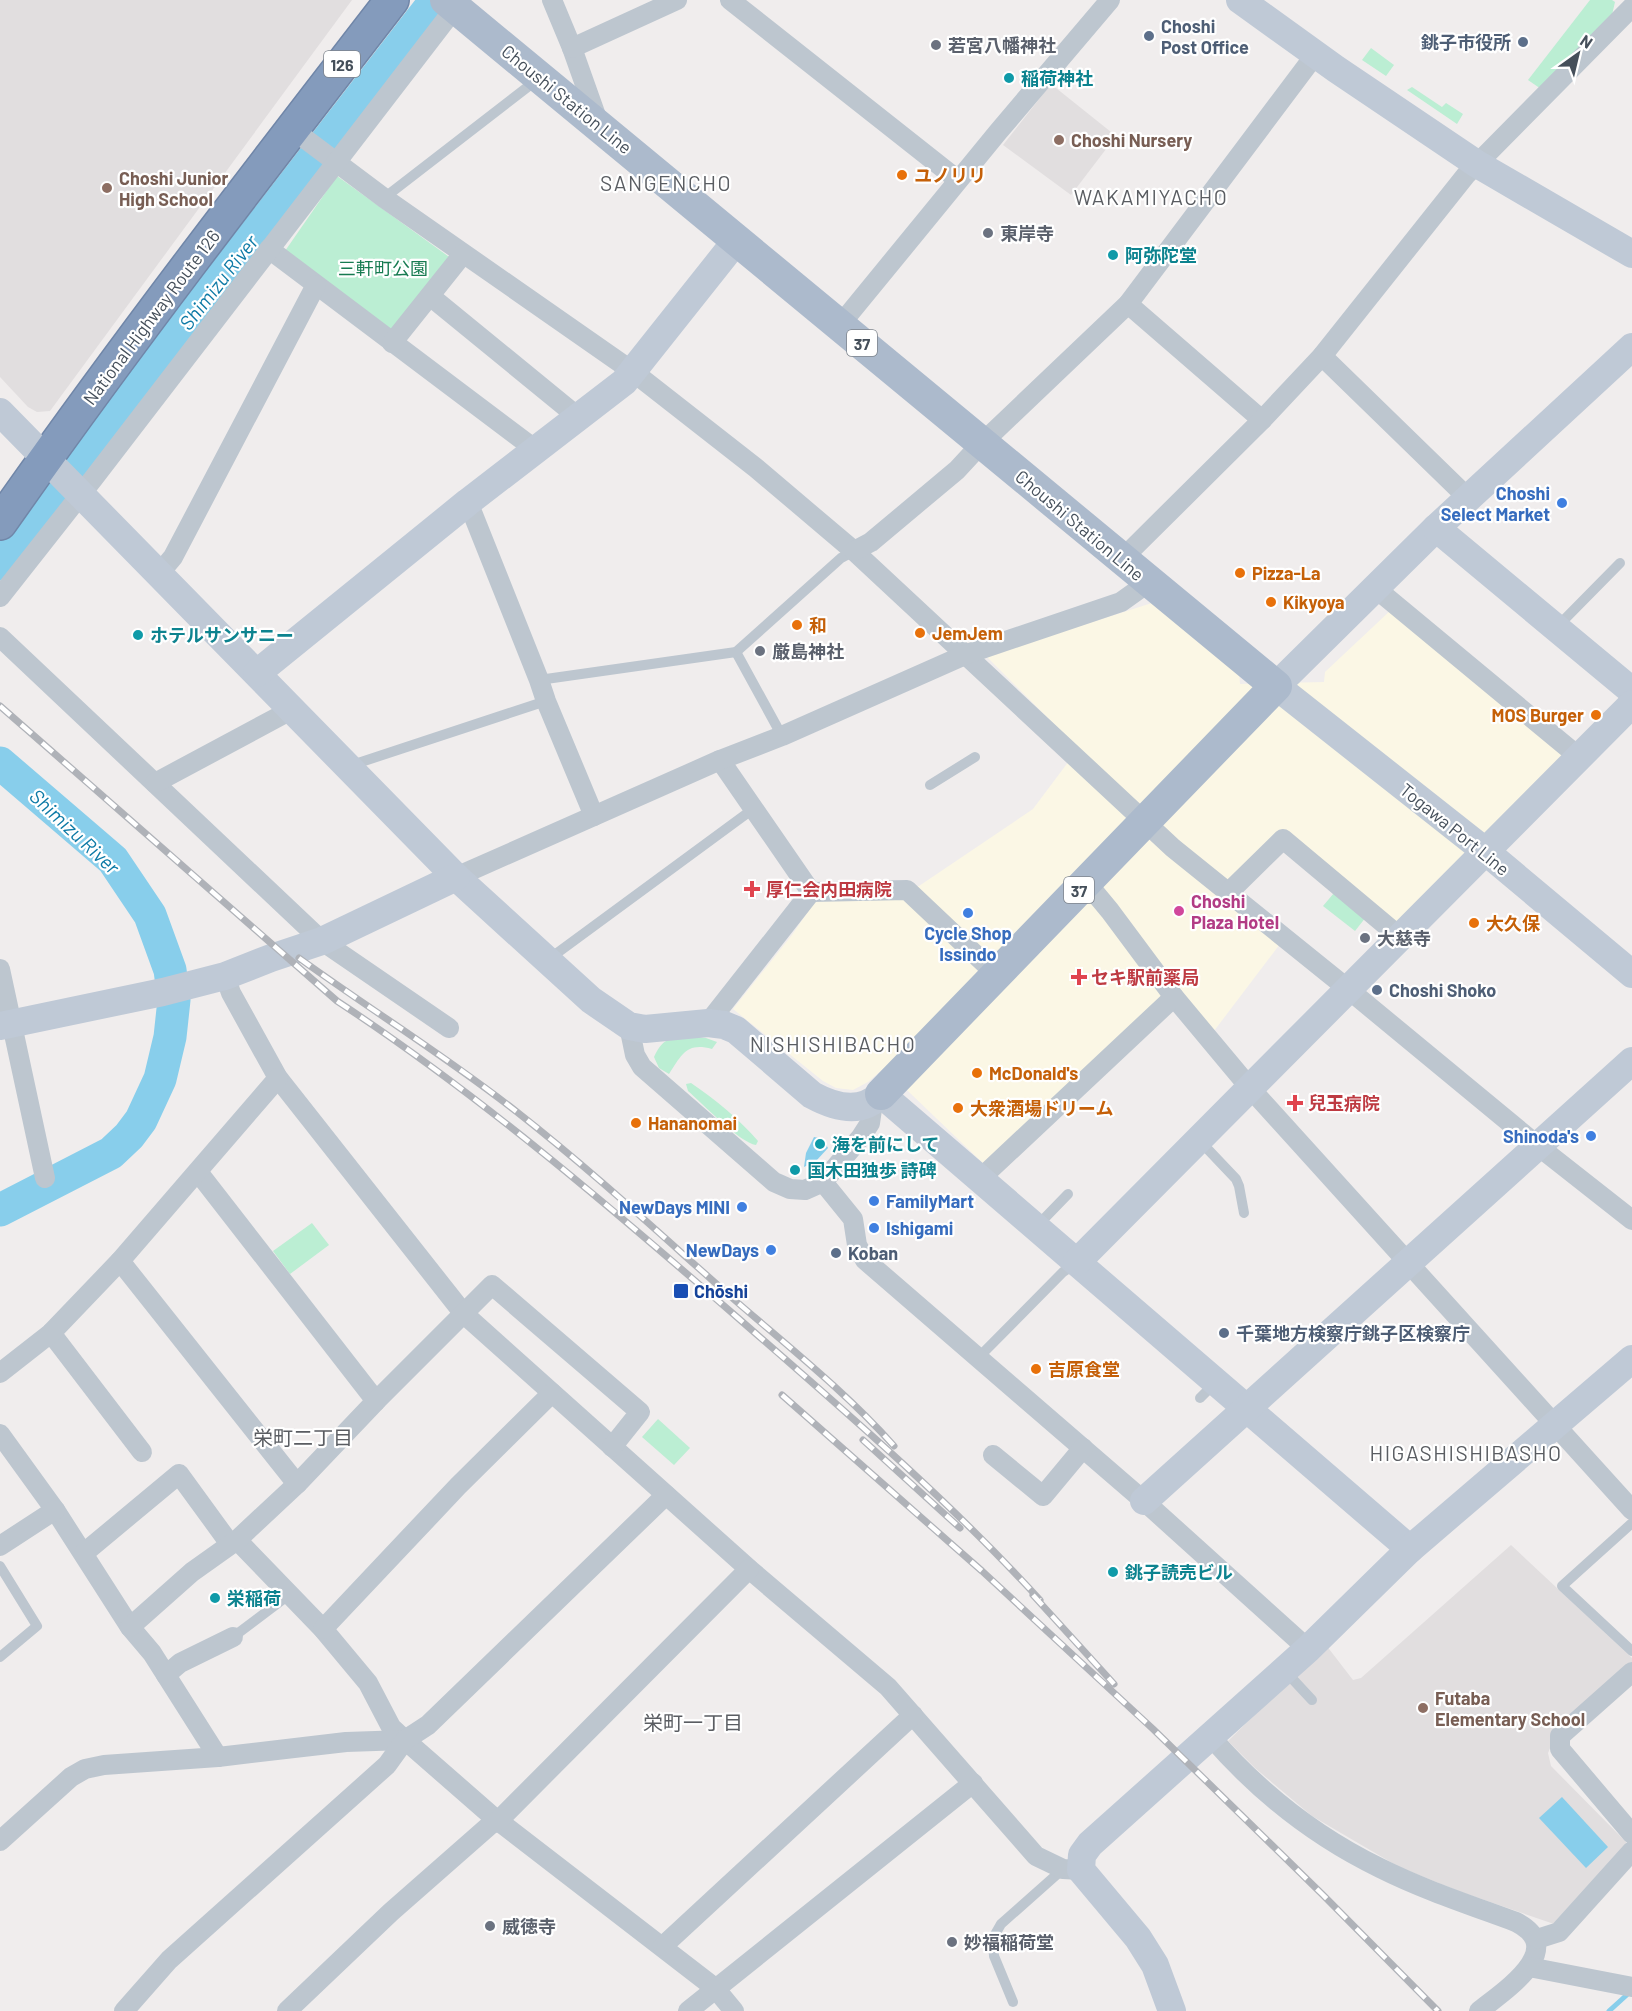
<svg xmlns="http://www.w3.org/2000/svg" width="1632" height="2011" font-family="Barlow,'Noto Sans JP',sans-serif">
	<rect width="100%" height="100%" fill="#f0eded"/>
	<!-- commercial -->
	<polygon fill="#fbf7e5" points="1155,602 1239,671 1240,684 1324,682 1325,672 1392,609 1569,758 1399,931 1284,830 1221,892 1280,944 1214,1031 1175,987 987,1167 884,1068 868,1082 853,1090 836,1088 823,1081 733,1009 792,935 827,884 919,886 1033,809 1069,761 1070,740 986,656"/>
	<!-- education -->
	<g fill="#e1dedf">
		<polygon points="0,0 352,0 50,411 37,412 28,407 0,377"/>
		<polygon points="1051,84 1116,136 1071,195 1003,145"/>
		<polygon points="1511,1545 1632,1658 1632,1665 1555,1736 1548,1753 1551,1766 1626,1842 1626,1848 1554,1924 1461,1892 1399,1867 1312,1816 1255,1768 1228,1741 1326,1645 1353,1680 1361,1678"/>
	</g>
	<!-- green -->
	<g fill="#bbeed3">
		<polygon points="1590,0 1612,0 1615,2 1612,15 1541,89 1528,80"/>
		<polygon points="1371,48 1394,65 1386,76 1362,60"/>
		<polygon points="1412,87 1442,107 1446,103 1463,114 1457,124 1407,90"/>
		<polygon points="337,176 452,259 393,337 285,251"/>
		<polygon points="1334,893 1366,917 1355,931 1323,906"/>
		<path d="M 694,1037 L 706,1038 L 717,1042 L 712,1049 C 687,1042 682,1054 669,1074 L 659,1068 L 654,1057 C 664,1035 672,1039 694,1037 Z"/>
		<path d="M 691,1083 C 716,1100 738,1118 758,1141 L 756,1145 C 740,1143 702,1103 688,1091 L 686,1084 Z"/>
		<polygon points="312,1223 329,1245 290,1274 273,1251"/>
		<polygon points="658,1419 690,1448 674,1465 642,1437"/>
	</g>
	<!-- water -->
	<g fill="#88ceeb">
		<polygon points="814,1137 823,1139 828,1148 816,1161 804,1167 806,1153"/>
		<polygon points="1562,1797 1608,1847 1586,1868 1539,1818"/>
	</g>
	<g fill="none" stroke-linecap="round" stroke-linejoin="round">
		<!-- stream -->
		<polyline stroke="#88ceeb" stroke-width="5" points="1609,2011 1630,1992"/>
		<!-- river -->
		<g stroke="#88ceeb" stroke-width="33">
			<polyline points="0,564 436,0"/>
			<polyline points="0,763 113,860 150,915 170,970 174,1000 170,1037 160,1079 141,1120 129,1136 111,1153 0,1210"/>
		</g>
		<defs>
			<path id="highway" d="M 0,523 C 125,345 259,172 392,0"/>
		</defs>
		<!-- highway casing -->
		<use href="#highway" stroke="#7086a8" stroke-width="36"/>
		<!-- lane -->
		<g stroke="#bdc6cf" stroke-width="10">
			<polyline points="384,198 538,79"/>
			<polyline points="1556,628 1620,563"/>
			<polyline points="736,652 782,736"/>
			<polyline points="539,680 736,652 841,558 854,551"/>
			<polyline points="349,766 546,701"/>
			<polyline points="930,785 975,757"/>
			<polyline points="549,959 753,809"/>
			<polyline points="1199,1140 1236,1179 1239,1186 1244,1213"/>
			<polyline points="1037,1226 1068,1194"/>
			<polyline points="978,1358 1063,1272 1075,1264"/>
			<polyline points="1200,1398 1215,1383"/>
			<polyline points="1632,1523 1562,1586 1632,1651"/>
			<polyline points="0,1566 37,1626 0,1657"/>
			<polyline points="233,1637 290,1594"/>
			<polyline points="1286,1672 1312,1700"/>
			<polyline points="1013,2002 994,1956 993,1938 1001,1924 1063,1869"/>
		</g>
		<!-- street -->
		<g stroke="#bdc6cf" stroke-width="20">
			<polyline points="552,0 572,48 599,124"/>
			<polyline points="730,0 958,180"/>
			<polyline points="572,48 677,0"/>
			<polyline points="292,129 384,198 632,371 756,468 854,551 1173,848 1348,989 1538,1146 1632,1220"/>
			<polyline points="269,249 536,450"/>
			<polyline points="430,296 578,417"/>
			<polyline points="1128,304 1262,420"/>
			<polyline points="840,325 998,132 1110,0"/>
			<polyline points="392,343 463,254"/>
			<polyline points="1322,356 1469,499"/>
			<polyline points="468,502 539,680 546,701 594,816"/>
			<polyline points="854,551 871,542 957,470 981,444 1128,304 1315,55"/>
			<polyline points="1122,559 1262,420 1322,356 1466,175 1632,7"/>
			<polyline points="158,575 173,557 316,285"/>
			<polyline points="1374,587 1579,757"/>
			<polyline points="0,597 93,479 461,0"/>
			<polyline points="0,637 322,941 449,1028"/>
			<polyline points="720,760 811,892"/>
			<polyline points="155,783 293,709"/>
			<polyline points="456,877 720,760 782,736 967,654 1121,602 1149,582"/>
			<polyline points="1086,882 1110,911 1174,997 1250,1088 1632,1510"/>
			<polyline points="811,892 907,890 997,975"/>
			<polyline points="1229,892 1283,839 1400,937"/>
			<polyline points="0,969 45,1178"/>
			<polyline points="225,976 231,993 278,1078 464,1314 749,1569 888,1687 1036,1856 1063,1869 1081,1870"/>
			<polyline points="708,1023 811,892"/>
			<polyline points="629,1026 635,1055 642,1067 774,1182 790,1189 805,1190 823,1182 861,1137 870,1123 873,1102"/>
			<polyline points="198,1172 376,1401"/>
			<polyline points="981,1178 1174,997"/>
			<polyline points="823,1182 853,1219 857,1245 865,1260 1144,1501 1308,1649"/>
			<polyline points="120,1261 297,1484"/>
			<polyline points="51,1333 142,1452"/>
			<polyline points="0,1373 51,1333 120,1261 278,1078"/>
			<polyline points="0,1434 55,1510 130,1627 152,1653 218,1757"/>
			<polyline points="993,1455 1043,1496 1083,1448"/>
			<polyline points="237,1540 323,1629 368,1683 391,1727 405,1740 492,1816 715,1988 734,2011"/>
			<polyline points="0,1546 55,1510"/>
			<polyline points="84,1553 179,1474 230,1544"/>
			<polyline points="130,1627 192,1572 237,1540 297,1484 376,1401 492,1285 640,1412 612,1447"/>
			<polyline points="323,1629 458,1486 552,1393"/>
			<polyline points="1632,1672 1560,1736 1560,1749 1632,1834"/>
			<polyline points="166,1675 180,1663 233,1637"/>
			<path d="M 1211,1737 C 1258,1791 1316,1837 1380,1868 C 1424,1890 1470,1905 1516,1922 C 1569,1949 1504,1991 1479,2011"/>
			<polyline points="0,1841 71,1777 85,1769 104,1765 218,1757 346,1742 405,1740"/>
			<polyline points="1537,1939 1559,1932 1632,1851"/>
			<polyline points="663,1946 913,1715"/>
			<polyline points="1529,1967 1632,1987"/>
			<polyline points="124,2011 169,1960 387,1765 405,1740 428,1725 666,1495"/>
			<polyline points="287,2011 391,1912 490,1825 499,1820 749,1569"/>
			<polyline points="688,2011 973,1783"/>
		</g>
		<!-- secondary -->
		<g stroke="#bfc9d6" stroke-width="28">
			<polyline points="1240,0 1336,69 1477,164 1632,254"/>
			<polyline points="1632,347 1436,528 1276,686 1485,851 1632,974"/>
			<path d="M 0,412 L 456,877 L 591,1000 L 629,1026 L 645,1029 L 708,1023 L 724,1025 L 736,1030 L 812,1095 C 834,1107 861,1115 881,1094 L 1410,1549"/>
			<polyline points="1436,528 1632,691"/>
			<polyline points="257,673 468,502 624,382 736,241"/>
			<polyline points="0,1026 163,992 225,976 271,958 322,941 456,877"/>
			<polyline points="1077,1262 1632,704"/>
			<polyline points="1144,1501 1632,1061"/>
			<polyline points="1172,2011 1155,1965 1138,1938 1081,1870 1082,1855 1090,1844 1308,1649 1410,1549 1632,1359"/>
		</g>
		<!-- primary -->
		<polyline stroke="#acbacc" stroke-width="32" points="446,0 1276,686 881,1094"/>
		<!-- highway -->
		<use href="#highway" stroke="#849bbc" stroke-width="33"/>
		<defs>
			<g id="rail">
				<path d="M 0,706 L 337,1001 C 480,1095 609,1206 738,1318 C 842,1409 947,1498 1040,1600"/>
				<path d="M 299,958 C 371,1010 447,1057 517,1112 C 591,1170 660,1234 730,1296 C 785,1344 845,1391 894,1446"/>
				<polyline points="782,1395 982,1571 1153,1729 1322,1894 1438,2011"/>
				<polyline points="863,1440 960,1528"/>
				<polyline points="1033,1595 1114,1684"/>
			</g>
		</defs>
		<!-- rail casing -->
		<use href="#rail" stroke="#afb2b8" stroke-width="7"/>
		<!-- rail -->
		<use href="#rail" stroke="#fff" stroke-width="4.5" stroke-dasharray="14" stroke-linecap="butt"/>
	</g>
	<!-- markers -->
	<g fill="#5c6f8a" stroke="#fff" stroke-width="2">
		<circle cx="1149" cy="36" r="6"/>
		<circle cx="1523" cy="42" r="6"/>
		<circle cx="1377" cy="990" r="6"/>
		<circle cx="836" cy="1253" r="6"/>
		<circle cx="1224" cy="1333" r="6"/>
	</g>
	<g fill="#6b7280" stroke="#fff" stroke-width="2">
		<circle cx="936" cy="45" r="6"/>
		<circle cx="988" cy="233" r="6"/>
		<circle cx="760" cy="651" r="6"/>
		<circle cx="1365" cy="938" r="6"/>
		<circle cx="490" cy="1926" r="6"/>
		<circle cx="952" cy="1942" r="6"/>
	</g>
	<g fill="#0f9aa8" stroke="#fff" stroke-width="2">
		<circle cx="1009" cy="78" r="6"/>
		<circle cx="1113" cy="255" r="6"/>
		<circle cx="138" cy="635" r="6"/>
		<circle cx="820" cy="1144" r="6"/>
		<circle cx="795" cy="1170" r="6"/>
		<circle cx="1113" cy="1572" r="6"/>
		<circle cx="215" cy="1598" r="6"/>
	</g>
	<g fill="#8d6e63" stroke="#fff" stroke-width="2">
		<circle cx="1059" cy="140" r="6"/>
		<circle cx="107" cy="188" r="6"/>
		<circle cx="1423" cy="1708" r="6"/>
	</g>
	<g fill="#e8710a" stroke="#fff" stroke-width="2">
		<circle cx="902" cy="175" r="6"/>
		<circle cx="1240" cy="573" r="6"/>
		<circle cx="1271" cy="602" r="6"/>
		<circle cx="797" cy="625" r="6"/>
		<circle cx="920" cy="633" r="6"/>
		<circle cx="1596" cy="715" r="6"/>
		<circle cx="1474" cy="923" r="6"/>
		<circle cx="977" cy="1073" r="6"/>
		<circle cx="958" cy="1108" r="6"/>
		<circle cx="636" cy="1123" r="6"/>
		<circle cx="1036" cy="1369" r="6"/>
	</g>
	<g fill="#3f7fe0" stroke="#fff" stroke-width="2">
		<circle cx="1562" cy="503" r="6"/>
		<circle cx="968" cy="913" r="6"/>
		<circle cx="1591" cy="1136" r="6"/>
		<circle cx="874" cy="1201" r="6"/>
		<circle cx="742" cy="1207" r="6"/>
		<circle cx="874" cy="1228" r="6"/>
		<circle cx="771" cy="1250" r="6"/>
	</g>
	<g fill="#e0444e" stroke="#fff" stroke-width="2">
		<path d="M749 880h6v6h6v6h-6v6h-6v-6h-6v-6h6z"/>
		<path d="M1076 968h6v6h6v6h-6v6h-6v-6h-6v-6h6z"/>
		<path d="M1292 1094h6v6h6v6h-6v6h-6v-6h-6v-6h6z"/>
	</g>
	<circle fill="#d1479c" stroke="#fff" stroke-width="2" cx="1179" cy="911" r="6"/>
	<rect fill="#1a4fb4" stroke="#fff" stroke-width="2" x="673" y="1283" width="16" height="16" rx="3"/>
	<g text-anchor="middle" dominant-baseline="central" stroke-width="4.5" stroke-linejoin="round" paint-order="stroke">
		<!-- shield labels -->
		<g fill="#fff" stroke="#7d848c" stroke-width="1.5">
			<rect x="324" y="51" width="36" height="26" rx="4.5"/>
			<rect x="847" y="330" width="30" height="26" rx="4.5"/>
			<rect x="1064" y="877" width="30" height="26" rx="4.5"/>
		</g>
		<g font-size="16" font-weight="bold" fill="#454f5a">
			<text x="342" y="64">126</text>
			<text x="862" y="343">37</text>
			<text x="1079" y="890">37</text>
		</g>
		<!-- service labels -->
		<g font-size="18" font-weight="bold" fill="#4e5e75" stroke="#fff" text-anchor="start">
			<text x="1161" y="26">Choshi<tspan x="1161" dy="21">Post Office</tspan></text>
			<text x="1511" y="42" text-anchor="end">銚子市役所</text>
			<text x="1389" y="990">Choshi Shoko</text>
			<text x="848" y="1253">Koban</text>
			<text x="1236" y="1333">千葉地方検察庁銚子区検察庁</text>
		</g>
		<!-- worship labels -->
		<g font-size="18" font-weight="bold" fill="#5b616d" stroke="#fff" text-anchor="start">
			<text x="948" y="45">若宮八幡神社</text>
			<text x="1000" y="233">東岸寺</text>
			<text x="772" y="651">厳島神社</text>
			<text x="1377" y="938">大慈寺</text>
			<text x="502" y="1926">威徳寺</text>
			<text x="964" y="1942">妙福稲荷堂</text>
		</g>
		<!-- culture labels -->
		<g font-size="18" font-weight="bold" fill="#0d838f" stroke="#fff" text-anchor="start">
			<text x="1021" y="78">稲荷神社</text>
			<text x="1125" y="255">阿弥陀堂</text>
			<text x="150" y="635">ホテルサンサニー</text>
			<text x="832" y="1144">海を前にして</text>
			<text x="807" y="1170">国木田独歩 詩碑</text>
			<text x="1125" y="1572">銚子読売ビル</text>
			<text x="227" y="1598">栄稲荷</text>
		</g>
		<!-- street labels -->
		<g font-size="18" fill="#454f5a" stroke="#fff">
			<text transform="translate(567 99) rotate(39)">Choushi Station Line</text>
			<text transform="translate(151 317) rotate(-53)">National Highway Route 126</text>
			<text transform="translate(1080 525) rotate(40)">Choushi Station Line</text>
			<text transform="translate(1455 829) rotate(39)">Togawa Port Line</text>
		</g>
		<!-- education labels -->
		<g font-size="18" font-weight="bold" fill="#785e54" stroke="#fff" text-anchor="start">
			<text x="1071" y="140">Choshi Nursery</text>
			<text x="119" y="178">Choshi Junior<tspan x="119" dy="21">High School</tspan></text>
			<text x="1435" y="1698">Futaba<tspan x="1435" dy="21">Elementary School</tspan></text>
		</g>
		<!-- food labels -->
		<g font-size="18" font-weight="bold" fill="#c56008" stroke="#fff" text-anchor="start">
			<text x="914" y="175">ユノリリ</text>
			<text x="1252" y="573">Pizza-La</text>
			<text x="1283" y="602">Kikyoya</text>
			<text x="809" y="625">和</text>
			<text x="932" y="633">JemJem</text>
			<text x="1584" y="715" text-anchor="end">MOS Burger</text>
			<text x="1486" y="923">大久保</text>
			<text x="989" y="1073">McDonald's</text>
			<text x="970" y="1108">大衆酒場ドリーム</text>
			<text x="648" y="1123">Hananomai</text>
			<text x="1048" y="1369">吉原食堂</text>
		</g>
		<!-- park labels -->
		<g font-size="18" fill="#177b51" stroke="#fff">
			<text x="383" y="268">三軒町公園</text>
		</g>
		<!-- shop labels -->
		<g font-size="18" font-weight="bold" fill="#366cbe" stroke="#fff" text-anchor="end">
			<text x="1550" y="493">Choshi<tspan x="1550" dy="21">Select Market</tspan></text>
			<text x="968" y="933" text-anchor="middle">Cycle Shop<tspan x="968" dy="21">Issindo</tspan></text>
			<text x="1579" y="1136">Shinoda's</text>
			<text x="886" y="1201" text-anchor="start">FamilyMart</text>
			<text x="730" y="1207">NewDays MINI</text>
			<text x="886" y="1228" text-anchor="start">Ishigami</text>
			<text x="759" y="1250">NewDays</text>
		</g>
		<!-- health labels -->
		<g font-size="18" font-weight="bold" fill="#be3a42" stroke="#fff" text-anchor="start">
			<text x="766" y="889">厚仁会内田病院</text>
			<text x="1091" y="977">セキ駅前薬局</text>
			<text x="1308" y="1103">兒玉病院</text>
		</g>
		<!-- hotel labels -->
		<g font-size="18" font-weight="bold" fill="#b23c85" stroke="#fff" text-anchor="start">
			<text x="1191" y="901">Choshi<tspan x="1191" dy="21">Plaza Hotel</tspan></text>
		</g>
		<!-- transit labels -->
		<g font-size="18" font-weight="bold" fill="#164399" stroke="#fff" text-anchor="start">
			<text x="694" y="1291">Chōshi</text>
		</g>
		<!-- water labels -->
		<g font-size="20" font-style="italic" fill="#0d7aa6" stroke="#fff">
			<text transform="translate(218 282) rotate(-52)">Shimizu River</text>
			<text transform="translate(75 831) rotate(43)">Shimizu River</text>
		</g>
		<!-- neighbourhood labels -->
		<g font-size="20" fill="#5a5d62" stroke="#fff">
			<text x="303" y="1437">栄町二丁目</text>
			<text x="693" y="1722">栄町一丁目</text>
		</g>
		<!-- quarter labels -->
		<g font-size="21" letter-spacing="1.5" fill="#5a5d62" stroke="#fff">
			<text x="666" y="182">SANGENCHO</text>
			<text x="1151" y="196">WAKAMIYACHO</text>
			<text x="833" y="1043">NISHISHIBACHO</text>
			<text x="1466" y="1452">HIGASHISHIBASHO</text>
		</g>
	</g>
	<!-- north arrow -->
	<g transform="translate(1578 54) rotate(34)" stroke="#ffffff" stroke-width="4.5" paint-order="stroke">
	<path d="M0-4.5L10 22L0 15L-10 22Z" fill="#454f5a"/>
	<text y="-9" font-size="16" font-weight="bold" text-anchor="middle" fill="#454f5a">N</text>
	</g>
</svg>
